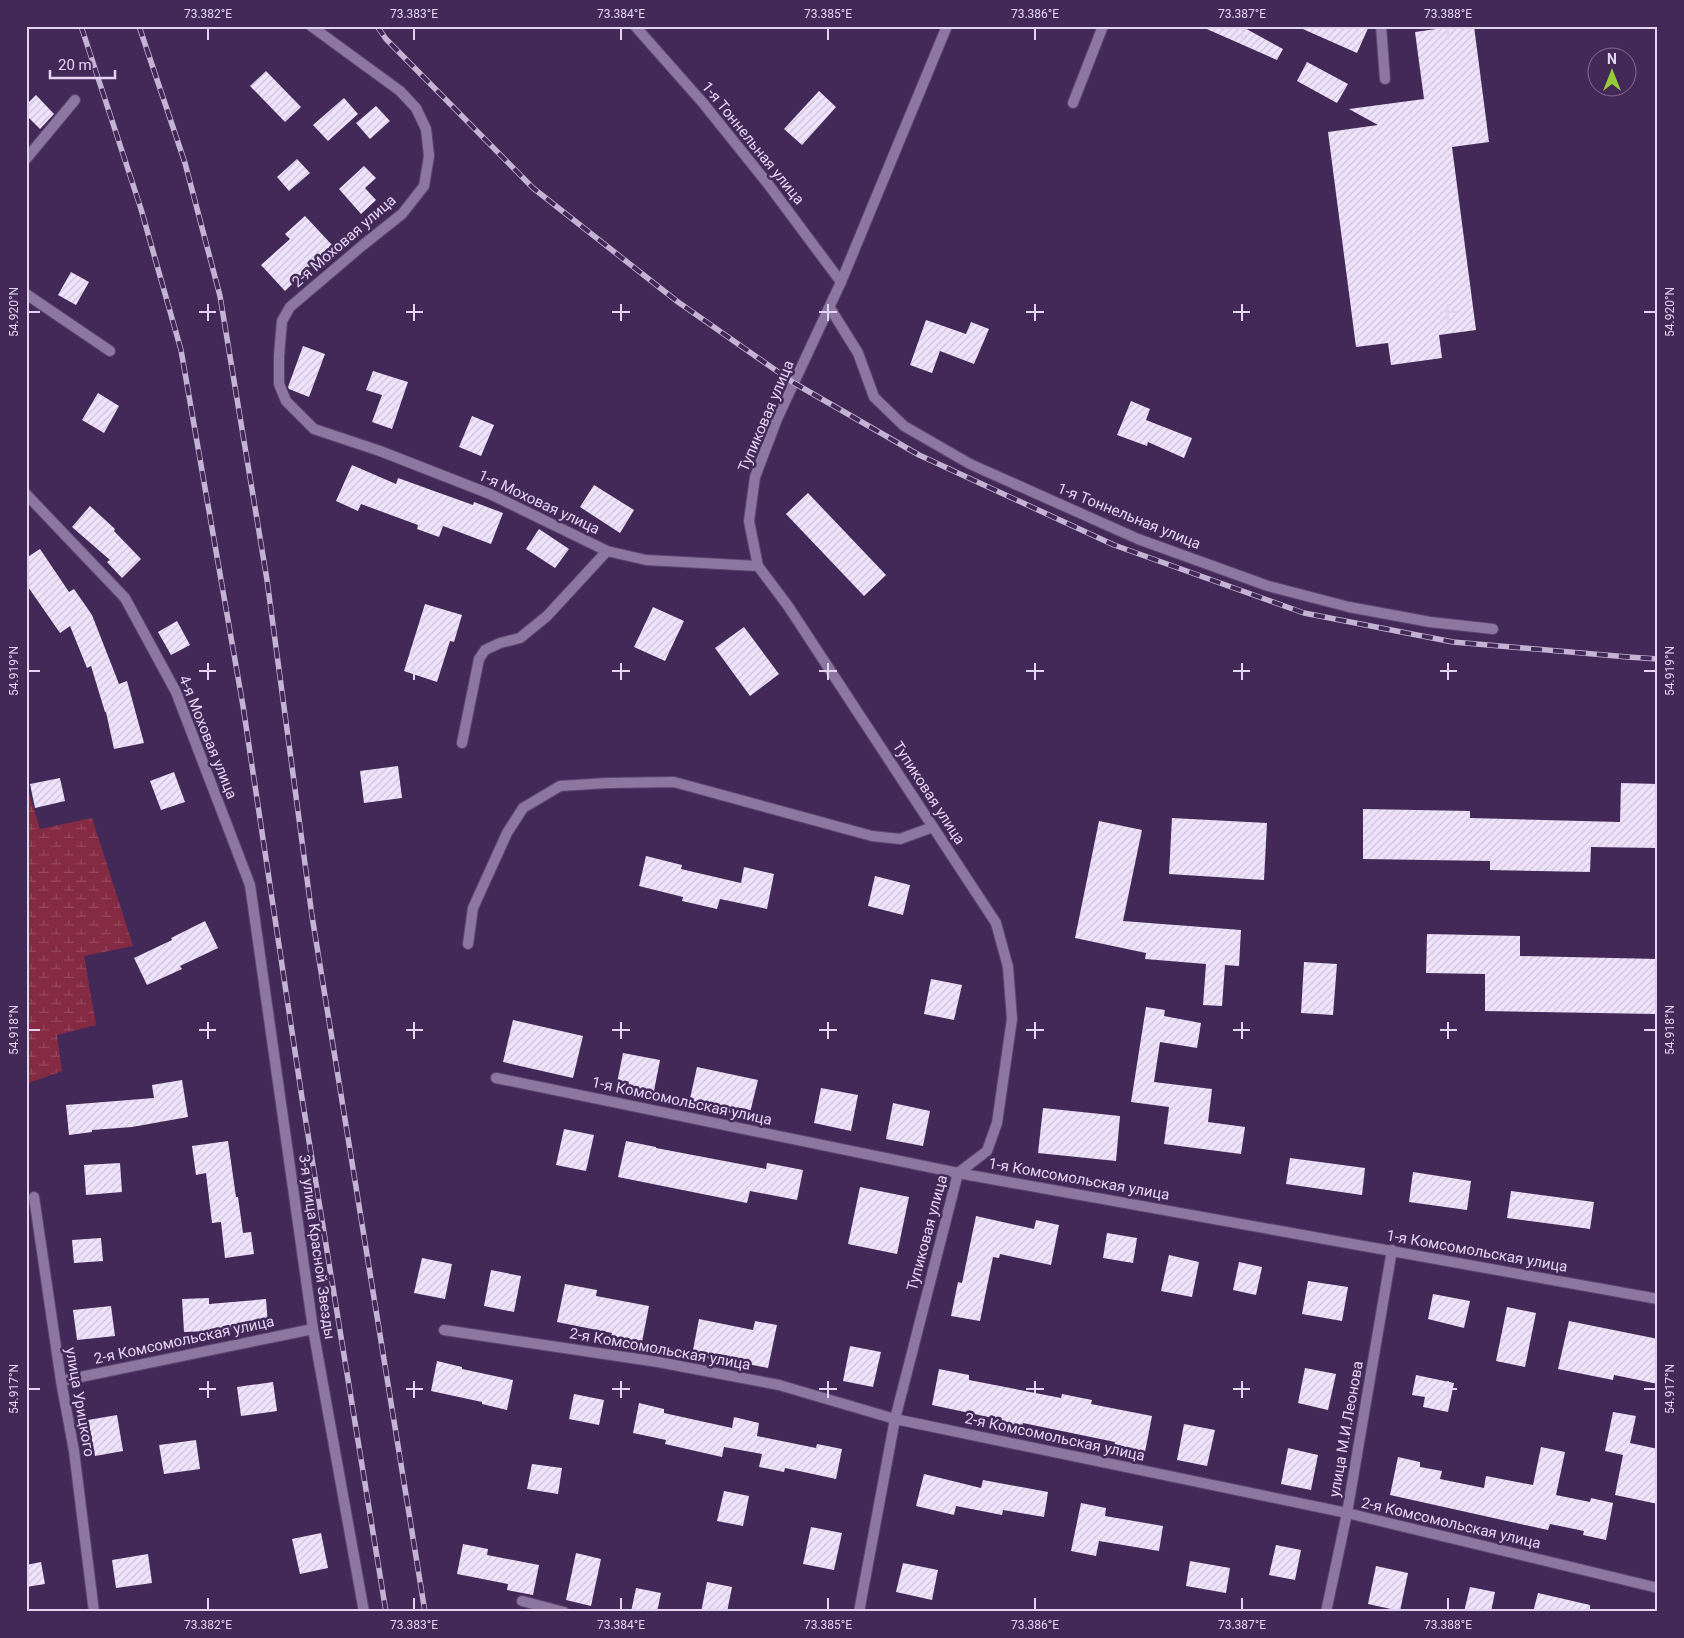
<svg xmlns="http://www.w3.org/2000/svg" width="1684" height="1638" font-family="Roboto,sans-serif">
	<defs>
		<pattern id="wetland-marsh" width="20" height="14" patternUnits="userSpaceOnUse" patternTransform="scale(1.25)"><rect width="20" height="14" fill="#852a43"/><path d="M1 5h8M5 5V1M11 12h8M15 12V8" fill="none" stroke="#96485f"/></pattern>
		<pattern id="building-hatch" width="6" height="6" patternUnits="userSpaceOnUse" patternTransform="scale(1.25)"><rect width="6" height="6" fill="#efe3fb"/><path d="M-1 1l2-2M0 6l6-6M5 7l2-2" fill="none" stroke="#cdc2d7"/></pattern>
	</defs>
	<rect width="100%" height="100%" fill="#432958"/>
	<!-- wetland -->
	<polygon fill="url(#wetland-marsh)" points="26,783 40,829 92,818 133,946 84,956 96,1025 57,1035 62,1071 26,1084"/>
	<!-- building -->
	<g fill="url(#building-hatch)">
		<polygon points="1200,26 1241,26 1283,49 1277,60"/>
		<polygon points="1296,26 1369,26 1357,53"/>
		<polygon points="1458,26 1474,26 1489,142 1452,147 1476,330 1439,335 1442,358 1391,365 1388,343 1356,347 1328,132 1378,125 1349,109 1424,99 1415,32"/>
		<polygon points="1307,62 1348,84 1337,103 1297,81"/>
		<polygon points="266,71 301,107 285,122 250,86"/>
		<polygon points="819,91 836,107 802,145 784,129"/>
		<polygon points="36,95 54,114 40,129 26,115 26,105"/>
		<polygon points="344,98 358,114 328,141 313,125"/>
		<polygon points="376,106 390,121 370,139 356,123"/>
		<polygon points="297,159 310,173 289,191 277,177"/>
		<polygon points="364,166 376,178 365,188 376,200 361,214 339,189"/>
		<polygon points="305,216 332,245 285,291 261,265 290,239 285,234"/>
		<polygon points="71,272 89,282 76,305 58,295"/>
		<polygon points="926,320 966,334 971,322 989,329 974,364 940,351 932,373 910,365"/>
		<polygon points="303,346 325,354 309,397 289,389 288,387"/>
		<polygon points="373,371 408,382 392,429 372,422 382,395 366,390"/>
		<polygon points="98,393 119,406 104,433 82,420"/>
		<polygon points="1131,401 1150,409 1146,420 1192,438 1184,458 1148,442 1147,446 1117,435"/>
		<polygon points="472,416 494,425 481,456 459,447"/>
		<polygon points="352,465 396,484 398,478 473,505 474,502 503,513 491,544 443,526 439,537 417,529 418,525 361,504 358,511 336,501"/>
		<polygon points="594,485 634,510 620,533 580,507"/>
		<polygon points="808,493 886,575 864,596 786,514"/>
		<polygon points="90,506 115,529 114,531 141,559 122,578 107,562 110,560 72,527"/>
		<polygon points="539,529 569,549 555,568 526,549"/>
		<polygon points="40,549 69,592 74,589 92,615 119,684 127,681 144,743 114,749 106,712 105,712 91,666 87,668 70,626 60,633 26,584 26,558"/>
		<polygon points="425,604 462,615 454,642 450,641 437,682 404,671"/>
		<polygon points="653,607 684,621 665,661 634,647"/>
		<polygon points="177,621 190,645 171,655 158,632"/>
		<polygon points="744,627 779,674 750,696 715,648"/>
		<polygon points="398,766 402,798 364,803 360,771"/>
		<polygon points="174,772 185,802 161,810 150,781"/>
		<polygon points="60,778 65,801 35,808 30,784"/>
		<polygon points="1621,783 1658,784 1658,848 1591,847 1590,872 1490,870 1490,861 1363,859 1363,809 1470,811 1470,818 1620,822"/>
		<polygon points="1172,818 1267,823 1264,880 1169,874"/>
		<polygon points="1099,821 1142,830 1123,921 1241,930 1239,966 1225,965 1222,1006 1203,1005 1206,964 1145,959 1146,953 1075,938"/>
		<polygon points="646,856 682,865 681,869 741,883 744,867 774,874 767,909 720,899 717,909 682,901 683,897 639,886"/>
		<polygon points="875,876 910,885 903,915 868,906"/>
		<polygon points="205,921 218,948 180,966 182,969 147,985 134,958 172,940 171,938"/>
		<polygon points="1427,934 1520,936 1520,956 1657,959 1656,1014 1485,1011 1485,974 1426,973"/>
		<polygon points="1304,962 1337,964 1333,1015 1301,1013"/>
		<polygon points="931,979 962,985 954,1020 924,1014"/>
		<polygon points="1146,1007 1165,1010 1164,1016 1201,1023 1197,1048 1160,1042 1154,1082 1212,1089 1208,1122 1245,1127 1241,1154 1164,1144 1169,1107 1131,1102"/>
		<polygon points="513,1020 583,1036 573,1078 503,1062"/>
		<polygon points="623,1053 660,1060 653,1096 616,1088"/>
		<polygon points="697,1067 758,1080 749,1117 689,1103"/>
		<polygon points="182,1080 188,1117 132,1127 92,1130 92,1132 69,1135 66,1105 154,1098 152,1085"/>
		<polygon points="821,1088 858,1095 851,1131 814,1123"/>
		<polygon points="893,1103 930,1111 923,1146 886,1139"/>
		<polygon points="1043,1108 1120,1116 1116,1161 1038,1153"/>
		<polygon points="564,1129 594,1135 586,1171 556,1165"/>
		<polygon points="228,1141 236,1197 238,1197 243,1233 251,1232 254,1254 225,1258 221,1222 212,1223 206,1173 196,1175 192,1146"/>
		<polygon points="626,1141 656,1147 656,1148 766,1169 767,1163 803,1170 797,1200 750,1191 747,1203 618,1177"/>
		<polygon points="1290,1158 1365,1168 1362,1195 1286,1184"/>
		<polygon points="120,1163 122,1192 86,1195 84,1165"/>
		<polygon points="1413,1172 1471,1181 1467,1210 1409,1202"/>
		<polygon points="860,1187 909,1197 897,1254 848,1244"/>
		<polygon points="1511,1191 1594,1202 1590,1229 1507,1218"/>
		<polygon points="976,1216 1034,1229 1036,1220 1059,1225 1051,1265 1000,1254 999,1258 993,1257 980,1321 951,1316 958,1282 962,1283"/>
		<polygon points="1107,1233 1137,1238 1133,1263 1103,1258"/>
		<polygon points="101,1238 103,1261 74,1263 72,1240"/>
		<polygon points="1169,1255 1199,1262 1192,1297 1161,1291"/>
		<polygon points="422,1258 452,1264 445,1299 414,1293"/>
		<polygon points="1239,1262 1262,1267 1256,1295 1233,1290"/>
		<polygon points="491,1270 521,1276 514,1312 484,1306"/>
		<polygon points="1308,1281 1348,1287 1342,1321 1302,1314"/>
		<polygon points="565,1284 597,1290 596,1296 649,1306 642,1342 611,1336 612,1333 557,1322"/>
		<polygon points="1433,1294 1470,1301 1464,1328 1428,1319"/>
		<polygon points="209,1298 209,1304 266,1299 268,1325 210,1331 184,1332 182,1299"/>
		<polygon points="111,1306 115,1336 77,1340 73,1310"/>
		<polygon points="1507,1307 1536,1313 1525,1367 1496,1361"/>
		<polygon points="699,1319 753,1330 755,1321 777,1325 768,1368 723,1359 723,1361 692,1355"/>
		<polygon points="1569,1321 1658,1339 1658,1384 1614,1375 1613,1380 1558,1369"/>
		<polygon points="850,1346 881,1352 873,1387 843,1381"/>
		<polygon points="437,1361 462,1367 462,1369 513,1380 507,1410 482,1404 482,1402 431,1391"/>
		<polygon points="1305,1368 1336,1374 1328,1410 1298,1403"/>
		<polygon points="939,1369 969,1375 969,1380 1061,1398 1062,1394 1092,1400 1091,1404 1152,1416 1145,1452 1114,1446 1115,1442 1023,1423 1022,1428 992,1422 993,1418 932,1405"/>
		<polygon points="1416,1375 1454,1383 1448,1412 1423,1407 1425,1397 1412,1395"/>
		<polygon points="273,1382 277,1411 241,1416 237,1387"/>
		<polygon points="574,1394 604,1400 599,1425 569,1419"/>
		<polygon points="639,1403 664,1409 664,1413 732,1428 734,1417 759,1423 757,1436 816,1448 817,1444 842,1449 836,1479 785,1468 784,1472 759,1467 762,1454 724,1447 722,1457 665,1444 666,1440 633,1433"/>
		<polygon points="1613,1412 1636,1416 1630,1443 1658,1449 1658,1504 1615,1495 1623,1455 1605,1451"/>
		<polygon points="117,1415 123,1451 95,1456 88,1420"/>
		<polygon points="1184,1424 1215,1430 1207,1466 1177,1460"/>
		<polygon points="196,1440 200,1469 164,1474 159,1445"/>
		<polygon points="1541,1447 1565,1452 1556,1495 1590,1502 1591,1498 1613,1503 1606,1540 1583,1535 1584,1531 1550,1524 1548,1530 1390,1495 1398,1457 1420,1462 1420,1467 1442,1471 1440,1479 1484,1488 1486,1476 1533,1485"/>
		<polygon points="1288,1448 1318,1455 1311,1490 1281,1484"/>
		<polygon points="532,1464 562,1468 558,1494 527,1489"/>
		<polygon points="924,1474 981,1488 983,1480 1048,1492 1044,1517 1003,1510 1002,1515 956,1506 954,1515 916,1506"/>
		<polygon points="724,1491 749,1496 743,1526 717,1521"/>
		<polygon points="1081,1503 1106,1508 1105,1516 1163,1526 1159,1551 1099,1541 1096,1556 1071,1551"/>
		<polygon points="811,1527 842,1533 834,1570 803,1564"/>
		<polygon points="321,1533 328,1568 300,1574 292,1539"/>
		<polygon points="463,1544 488,1549 487,1555 539,1565 533,1595 507,1590 508,1584 457,1574"/>
		<polygon points="1276,1545 1301,1550 1295,1580 1269,1575"/>
		<polygon points="576,1553 601,1559 591,1606 566,1600"/>
		<polygon points="148,1554 152,1583 116,1588 112,1560"/>
		<polygon points="1190,1561 1230,1568 1226,1593 1186,1586"/>
		<polygon points="41,1562 45,1584 26,1587 26,1565"/>
		<polygon points="903,1563 938,1570 932,1600 896,1592"/>
		<polygon points="1376,1566 1408,1573 1400,1611 1368,1604"/>
		<polygon points="707,1582 732,1587 727,1612 701,1612"/>
		<polygon points="1470,1587 1495,1592 1491,1612 1464,1612"/>
		<polygon points="636,1588 661,1593 657,1612 631,1612"/>
		<polygon points="1538,1593 1590,1605 1590,1612 1533,1612"/>
	</g>
	<g fill="none" stroke-linecap="round" stroke-linejoin="round">
		<defs>
			<g id="lane">
				<polyline points="1381,26 1385,79"/>
				<polyline points="1073,103 1103,26"/>
				<polyline points="462,743 479,659 485,650 500,643 520,638 547,616 607,551"/>
				<polyline points="468,944 473,908 507,833 523,808 560,786 607,783 674,782 872,836 900,839 933,827"/>
			</g>
			<g id="street">
				<polyline points="311,26 400,91 416,108 426,129 429,156 424,186 402,214 363,245 290,307 282,321 279,356 279,384 286,401 314,429 380,451 490,494 607,551 646,560 758,566"/>
				<polyline points="635,26 703,103 768,184 841,282"/>
				<polyline points="26,159 75,100"/>
				<polyline points="26,294 110,351"/>
				<polyline points="830,308 858,353 874,397 904,426 970,464 1138,539 1268,586 1349,607 1430,622 1493,629"/>
				<polyline points="26,494 125,598 176,692 250,885 313,1329 364,1612"/>
				<polyline points="496,1078 958,1173 1658,1299"/>
				<polyline points="34,1197 61,1381 74,1451 94,1612"/>
				<polyline points="444,1330 658,1362 779,1385 895,1419 1347,1513 1658,1588"/>
				<polyline points="61,1381 313,1329"/>
				<polyline points="522,1601 564,1612"/>
				<polyline points="859,1612 895,1419 958,1173 987,1151 997,1123 1012,1019 1008,967 996,923 788,606 758,566 749,521 755,477 777,419 841,282 947,26"/>
				<polyline points="1326,1612 1347,1513 1392,1250"/>
			</g>
		</defs>
		<!-- lane casing -->
		<use href="#lane" stroke="#5d4571" stroke-width="12"/>
		<!-- street casing -->
		<use href="#street" stroke="#5d4571" stroke-width="12"/>
		<!-- lane -->
		<use href="#lane" stroke="#8c77a0" stroke-width="10"/>
		<!-- street -->
		<use href="#street" stroke="#8c77a0" stroke-width="10"/>
		<defs>
			<g id="rail">
				<polyline points="81,26 141,209 181,350 243,706 302,1098 386,1612"/>
				<polyline points="139,26 185,163 220,296 267,580 312,916 425,1612"/>
				<polyline points="377,26 386,39 533,188 678,302 794,383 919,455 1114,545 1304,613 1453,642 1628,657 1658,659"/>
			</g>
		</defs>
		<!-- rail casing -->
		<use href="#rail" stroke="#c4b4d4" stroke-width="5.5"/>
		<!-- rail -->
		<use href="#rail" stroke="#432958" stroke-width="4" stroke-dasharray="11" stroke-linecap="butt"/>
	</g>
	<!-- ticks -->
	<path fill="none" stroke="#e3d5f2" stroke-width="2" d="M 208,28 L 208,40M 414,28 L 414,40M 621,28 L 621,40M 828,28 L 828,40M 1035,28 L 1035,40M 1242,28 L 1242,40M 1448,28 L 1448,40M 208,304 L 208,321M 414,304 L 414,321M 621,304 L 621,321M 828,304 L 828,321M 1035,304 L 1035,321M 1242,304 L 1242,321M 1448,304 L 1448,321M 28,312 L 40,312M 199,312 L 216,312M 406,312 L 423,312M 612,312 L 630,312M 819,312 L 837,312M 1026,312 L 1044,312M 1233,312 L 1250,312M 1440,312 L 1457,312M 1644,312 L 1656,312M 208,663 L 208,680M 414,663 L 414,680M 621,663 L 621,680M 828,663 L 828,680M 1035,663 L 1035,680M 1242,663 L 1242,680M 1448,663 L 1448,680M 28,671 L 40,671M 199,671 L 216,671M 406,671 L 423,671M 612,671 L 630,671M 819,671 L 837,671M 1026,671 L 1044,671M 1233,671 L 1250,671M 1440,671 L 1457,671M 1644,671 L 1656,671M 208,1022 L 208,1039M 414,1022 L 414,1039M 621,1022 L 621,1039M 828,1022 L 828,1039M 1035,1022 L 1035,1039M 1242,1022 L 1242,1039M 1448,1022 L 1448,1039M 28,1030 L 40,1030M 199,1030 L 216,1030M 406,1030 L 423,1030M 612,1030 L 630,1030M 819,1030 L 837,1030M 1026,1030 L 1044,1030M 1233,1030 L 1250,1030M 1440,1030 L 1457,1030M 1644,1030 L 1656,1030M 208,1381 L 208,1398M 414,1381 L 414,1398M 621,1381 L 621,1398M 828,1381 L 828,1398M 1035,1381 L 1035,1398M 1242,1381 L 1242,1398M 1448,1381 L 1448,1398M 28,1389 L 40,1389M 199,1389 L 216,1389M 406,1389 L 423,1389M 612,1389 L 630,1389M 819,1389 L 837,1389M 1026,1389 L 1044,1389M 1233,1389 L 1250,1389M 1440,1389 L 1457,1389M 1644,1389 L 1656,1389M 208,1598 L 208,1610M 414,1598 L 414,1610M 621,1598 L 621,1610M 828,1598 L 828,1610M 1035,1598 L 1035,1610M 1242,1598 L 1242,1610M 1448,1598 L 1448,1610"/>
	<g text-anchor="middle" dominant-baseline="central" stroke-width="5" stroke-linejoin="round" paint-order="stroke">
		<!-- street labels -->
		<g font-size="15" fill="#e3d5f2" stroke="#432958">
			<text transform="translate(753 143) rotate(51)">1-я Тоннельная улица</text>
			<text transform="translate(344 241) rotate(-41)">2-я Моховая улица</text>
			<text transform="translate(766 416) rotate(-67)">Тупиковая улица</text>
			<text transform="translate(539 502) rotate(25)">1-я Моховая улица</text>
			<text transform="translate(1129 516) rotate(22)">1-я Тоннельная улица</text>
			<text transform="translate(208 737) rotate(68)">4-я Моховая улица</text>
			<text transform="translate(929 793) rotate(57)">Тупиковая улица</text>
			<text transform="translate(682 1101) rotate(12)">1-я Комсомольская улица</text>
			<text transform="translate(1079 1179) rotate(10)">1-я Комсомольская улица</text>
			<text transform="translate(927 1233) rotate(-75)">Тупиковая улица</text>
			<text transform="translate(317 1247) rotate(82)">3-я улица Красной Звезды</text>
			<text transform="translate(1477 1251) rotate(10)">1-я Комсомольская улица</text>
			<text transform="translate(184 1340) rotate(-12)">2-я Комсомольская улица</text>
			<text transform="translate(660 1349) rotate(10)">2-я Комсомольская улица</text>
			<text transform="translate(80 1402) rotate(80)">улица Урицкого</text>
			<text transform="translate(1346 1429) rotate(-80)">улица М.И.Леонова</text>
			<text transform="translate(1055 1437) rotate(12)">2-я Комсомольская улица</text>
			<text transform="translate(1451 1523) rotate(13)">2-я Комсомольская улица</text>
		</g>
	</g>
	<!-- border -->
	<rect width="1684" height="1638" fill="none" stroke="#432958" stroke-width="55"/>
	<!-- north arrow -->
	<g transform="translate(1612 72)"><circle r="24" fill="#432958" stroke="#836e96"/>
	<path d="M0-4L9 19L0 12L-9 19Z" fill="#97cc38"/>
	<text y="-8" font-size="14" font-weight="bold" text-anchor="middle" fill="#e3d5f2">N</text>
	</g>
	<!-- scale -->
	<path d="M50 70v8h65v-8" fill="none" stroke="#e3d5f2" stroke-width="2.5"/>
	<text x="58" y="70" font-size="15" fill="#e3d5f2" stroke="#432958" stroke-width="4" paint-order="stroke">20 m</text>
	<rect x="28" y="28" width="1628" height="1582" fill="none" stroke="#e3d5f2" stroke-width="2"/>
	<g font-size="12" text-anchor="middle" fill="#e3d5f2">
		<text x="208" y="18">73.382°E</text>
		<text x="414" y="18">73.383°E</text>
		<text x="621" y="18">73.384°E</text>
		<text x="828" y="18">73.385°E</text>
		<text x="1035" y="18">73.386°E</text>
		<text x="1242" y="18">73.387°E</text>
		<text x="1448" y="18">73.388°E</text>
		<text transform="translate(14 312) rotate(-90)" y="4">54.920°N</text>
		<text transform="translate(1670 312) rotate(-90)" y="4">54.920°N</text>
		<text transform="translate(14 671) rotate(-90)" y="4">54.919°N</text>
		<text transform="translate(1670 671) rotate(-90)" y="4">54.919°N</text>
		<text transform="translate(14 1030) rotate(-90)" y="4">54.918°N</text>
		<text transform="translate(1670 1030) rotate(-90)" y="4">54.918°N</text>
		<text transform="translate(14 1389) rotate(-90)" y="4">54.917°N</text>
		<text transform="translate(1670 1389) rotate(-90)" y="4">54.917°N</text>
		<text x="208" y="1629">73.382°E</text>
		<text x="414" y="1629">73.383°E</text>
		<text x="621" y="1629">73.384°E</text>
		<text x="828" y="1629">73.385°E</text>
		<text x="1035" y="1629">73.386°E</text>
		<text x="1242" y="1629">73.387°E</text>
		<text x="1448" y="1629">73.388°E</text>
	</g>
</svg>
